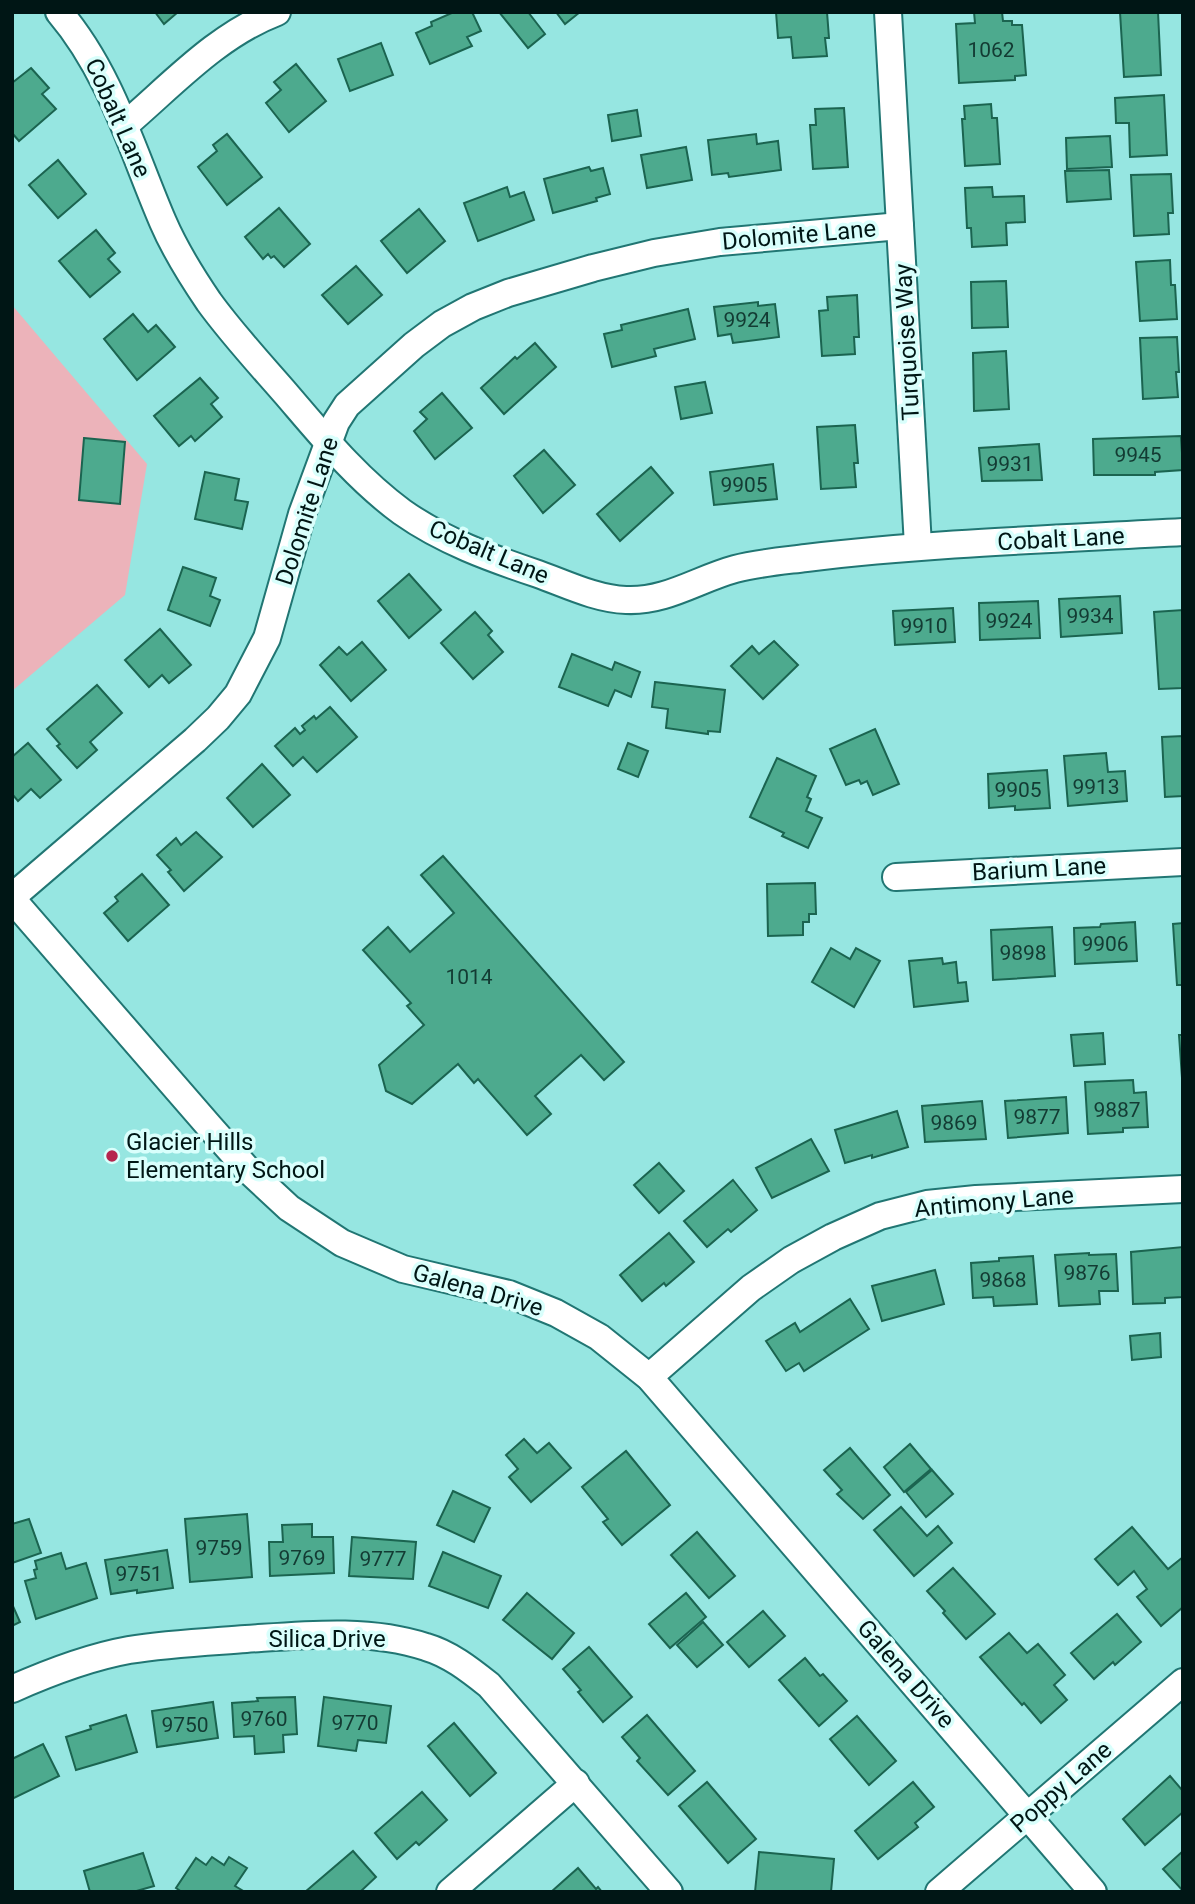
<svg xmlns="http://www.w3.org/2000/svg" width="1195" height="1904" font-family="Roboto,sans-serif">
	<rect width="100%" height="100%" fill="#96e6e1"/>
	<!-- green -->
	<polygon fill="#ecb3ba" points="12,305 147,464 125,595 12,691"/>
	<!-- building -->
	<g fill="#4daa8e" stroke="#1b6450" stroke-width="2">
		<polygon points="155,12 178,12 164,24"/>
		<polygon points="454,12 472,12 481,31 467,37 472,46 430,64 416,33 432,26 431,22"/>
		<polygon points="499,12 528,12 545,34 528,48"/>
		<polygon points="556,12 580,12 565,24"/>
		<polygon points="776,12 827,12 829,38 825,38 827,56 793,58 791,37 778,38"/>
		<polygon points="974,12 1002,12 1003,21 1012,21 1012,25 1022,25 1026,75 1015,76 1015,80 959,83 956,24 975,23"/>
		<polygon points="1120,12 1158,12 1161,75 1124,77"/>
		<polygon points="381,43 393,75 350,91 338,59"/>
		<polygon points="296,64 326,101 289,132 266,103 281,90 274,82"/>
		<polygon points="31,68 49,88 42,94 56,109 19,141 12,133 12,83"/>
		<polygon points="1164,95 1167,155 1130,157 1129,123 1116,123 1115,98"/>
		<polygon points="991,104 992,118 997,118 1000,164 965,166 962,119 965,119 964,106"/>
		<polygon points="844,108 848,167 813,169 810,125 816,125 815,109"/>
		<polygon points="637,110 641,136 612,141 608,115"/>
		<polygon points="227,134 262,177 227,205 198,167 217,151 213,145"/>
		<polygon points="756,134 757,144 778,141 781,170 729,177 728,173 712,175 708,140"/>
		<polygon points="1110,136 1112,167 1067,169 1066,138"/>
		<polygon points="686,147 692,180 647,188 641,155"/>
		<polygon points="58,160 86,194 58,218 29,185"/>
		<polygon points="589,167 591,171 603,168 610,194 596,198 597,201 553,213 544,179"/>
		<polygon points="1109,170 1111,199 1067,202 1065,171"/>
		<polygon points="1171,174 1173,213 1168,213 1169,234 1134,236 1131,175"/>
		<polygon points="507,187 510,197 524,192 534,220 478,241 464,203"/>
		<polygon points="992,187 993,197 1024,196 1025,222 1006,223 1007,245 972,247 971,228 967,228 965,188"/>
		<polygon points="279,208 310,244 284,267 274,256 271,258 268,254 263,259 245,237"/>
		<polygon points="419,209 445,241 407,273 381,241"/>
		<polygon points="96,230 115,253 108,259 120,272 90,297 59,261"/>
		<polygon points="1170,260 1171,285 1175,285 1177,319 1140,321 1136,262"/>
		<polygon points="356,266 382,295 348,324 322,295"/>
		<polygon points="1006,281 1008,327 972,328 971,282"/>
		<polygon points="857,295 859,337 854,337 855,354 822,356 819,311 828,310 827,297"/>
		<polygon points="758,302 758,306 775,304 779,337 733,343 731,334 718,336 714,307"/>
		<polygon points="688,309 695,339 654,349 656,356 612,367 604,334 622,330 621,325"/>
		<polygon points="133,314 148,332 156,325 175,347 137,380 104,339"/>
		<polygon points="1177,337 1179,372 1176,372 1178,397 1143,399 1140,338"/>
		<polygon points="535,343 556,367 504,414 481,388 515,357 517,359"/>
		<polygon points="1006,351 1009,409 974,411 973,353"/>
		<polygon points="200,378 218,398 211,404 222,417 195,441 191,436 179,446 154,416"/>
		<polygon points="705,382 712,413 681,419 675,387"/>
		<polygon points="442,393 472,428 435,459 414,431 427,419 420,412"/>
		<polygon points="855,425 858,463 854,463 856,487 821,489 817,427"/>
		<polygon points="1181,436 1183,470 1155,472 1155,475 1094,475 1093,439"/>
		<polygon points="84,438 125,442 120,504 79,500"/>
		<polygon points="1039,444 1042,480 982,481 979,448"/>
		<polygon points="544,450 575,485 543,513 514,476"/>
		<polygon points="773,464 777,499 714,505 710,472"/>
		<polygon points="651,467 673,493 620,541 597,514"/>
		<polygon points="205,472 239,479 235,500 248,502 242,529 195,519"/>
		<polygon points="183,567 216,578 210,596 220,600 210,626 168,610"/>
		<polygon points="409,574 441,610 409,638 378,601"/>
		<polygon points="1120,596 1122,633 1061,637 1059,599"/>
		<polygon points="1038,601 1040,638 980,640 979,603"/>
		<polygon points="953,608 955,642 895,645 893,611"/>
		<polygon points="1183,610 1183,688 1159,689 1154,612"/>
		<polygon points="475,612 492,631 488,635 503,652 473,679 441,643"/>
		<polygon points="160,629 191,665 169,683 162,675 149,687 125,660"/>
		<polygon points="774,641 798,665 763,699 731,666 752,646 759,654"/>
		<polygon points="362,642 386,670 351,701 320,665 339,647 347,655"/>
		<polygon points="572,654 612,670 615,662 640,672 631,697 615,690 608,706 559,687"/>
		<polygon points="655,682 725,690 720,732 708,731 708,734 666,728 668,709 652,707"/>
		<polygon points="97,685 122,713 90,742 97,750 77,768 57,746 60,744 47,729"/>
		<polygon points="330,707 357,737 317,772 303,757 293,766 275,746 295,728 300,734 305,730 302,726 314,716 316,719"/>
		<polygon points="875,729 899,784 873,795 867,781 861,784 859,780 846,785 830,749"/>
		<polygon points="1183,736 1183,796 1165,797 1162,737"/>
		<polygon points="28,743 61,780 40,798 31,789 18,801 12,794 12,757"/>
		<polygon points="628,743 648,751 638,777 618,769"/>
		<polygon points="1106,753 1108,772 1125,771 1127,801 1068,806 1064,756"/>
		<polygon points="777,758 816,776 807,797 811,799 806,811 822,818 808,848 782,836 784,833 750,817"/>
		<polygon points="262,764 290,795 253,827 227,798"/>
		<polygon points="1047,770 1050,808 1015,810 1015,806 989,808 988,774"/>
		<polygon points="196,832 222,857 184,891 168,872 171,870 157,855 176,838 181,845"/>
		<polygon points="443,856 624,1062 604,1080 581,1055 535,1096 551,1114 527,1135 478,1079 474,1083 458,1064 412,1104 386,1091 379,1065 424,1025 407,1006 411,1003 363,950 388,927 410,952 454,913 421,875"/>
		<polygon points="142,874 169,905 128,941 104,913 118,901 115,897"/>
		<polygon points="815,883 816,914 809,914 809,922 803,922 803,935 768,936 767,884"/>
		<polygon points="1135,922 1137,961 1075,964 1074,928 1100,927 1101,924"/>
		<polygon points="1183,923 1183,985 1177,985 1173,924"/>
		<polygon points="1052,927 1055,976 993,980 991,930"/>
		<polygon points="831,948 850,959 856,948 880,961 854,1007 812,982"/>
		<polygon points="942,958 943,964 956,962 958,983 966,982 968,1001 914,1007 909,961"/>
		<polygon points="1103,1033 1105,1064 1074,1066 1071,1035"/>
		<polygon points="1179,1035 1183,1035 1183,1092"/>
		<polygon points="1133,1080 1134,1093 1146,1092 1148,1127 1123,1128 1123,1132 1088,1134 1085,1082"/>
		<polygon points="1066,1097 1068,1133 1008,1138 1005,1101"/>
		<polygon points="982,1101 986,1139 925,1142 922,1106"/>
		<polygon points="897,1111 908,1147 872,1158 872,1155 845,1163 835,1130"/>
		<polygon points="811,1139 829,1171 772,1198 756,1168"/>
		<polygon points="659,1163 684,1191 659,1213 634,1185"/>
		<polygon points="733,1180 757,1210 731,1232 728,1229 707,1247 684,1221"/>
		<polygon points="669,1233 694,1262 666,1286 664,1283 642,1301 620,1275"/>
		<polygon points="1183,1247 1183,1297 1165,1298 1165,1303 1133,1304 1131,1252"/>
		<polygon points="1089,1253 1089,1255 1116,1254 1118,1291 1099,1291 1100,1304 1059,1306 1055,1255"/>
		<polygon points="1033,1256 1037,1304 994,1306 993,1297 973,1298 971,1263 999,1261 999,1258"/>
		<polygon points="935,1270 944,1304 882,1321 872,1286"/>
		<polygon points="850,1299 869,1329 804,1371 799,1363 786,1371 766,1341 795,1323 800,1332"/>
		<polygon points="1160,1333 1161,1357 1132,1360 1130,1336"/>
		<polygon points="524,1439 537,1453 549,1443 571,1468 531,1502 509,1477 518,1469 506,1455"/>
		<polygon points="910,1444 931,1469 904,1492 884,1467"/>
		<polygon points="850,1448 890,1495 863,1519 837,1494 842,1490 824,1470"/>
		<polygon points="626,1451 670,1505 622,1545 603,1522 608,1519 582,1487"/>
		<polygon points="932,1470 953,1494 926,1517 906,1492"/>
		<polygon points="453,1491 490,1508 474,1542 437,1525"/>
		<polygon points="901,1507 927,1536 938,1526 952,1543 914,1576 874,1530"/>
		<polygon points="247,1514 252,1577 190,1582 185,1519"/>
		<polygon points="29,1519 41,1553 12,1563 12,1524"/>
		<polygon points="312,1524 312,1537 333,1537 334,1573 270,1576 269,1542 283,1542 282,1525"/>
		<polygon points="1132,1527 1168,1569 1183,1557 1183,1607 1161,1626 1137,1597 1147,1589 1134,1571 1118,1585 1095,1559"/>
		<polygon points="697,1532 735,1576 709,1598 671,1555"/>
		<polygon points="352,1537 416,1542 413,1579 349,1576"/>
		<polygon points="167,1550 173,1588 137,1593 137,1590 111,1594 105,1560"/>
		<polygon points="443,1552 501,1576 488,1608 429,1586"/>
		<polygon points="61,1553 66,1569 86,1563 97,1598 36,1619 25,1581 36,1578 34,1570 37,1569 35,1561"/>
		<polygon points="953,1568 995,1614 966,1639 943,1613 945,1611 927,1591"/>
		<polygon points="527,1593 574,1633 552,1659 503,1620"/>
		<polygon points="686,1593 706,1617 670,1648 649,1624"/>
		<polygon points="12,1604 20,1622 12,1626"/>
		<polygon points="763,1611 785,1636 749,1667 727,1642"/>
		<polygon points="1117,1614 1141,1642 1115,1665 1113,1662 1094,1679 1071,1653"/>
		<polygon points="703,1622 723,1645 697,1667 677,1645"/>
		<polygon points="1009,1633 1027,1653 1038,1644 1065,1675 1054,1685 1067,1700 1041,1723 1024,1703 1022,1705 980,1657"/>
		<polygon points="589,1647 632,1697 603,1722 578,1692 581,1690 563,1669"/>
		<polygon points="805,1658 820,1676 823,1674 847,1701 819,1726 779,1680"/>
		<polygon points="295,1697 297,1734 283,1735 284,1752 255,1754 254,1736 234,1737 232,1703 258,1701 257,1698"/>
		<polygon points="324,1697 391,1706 386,1743 358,1740 356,1751 318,1746"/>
		<polygon points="213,1702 218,1738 157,1747 152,1711"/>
		<polygon points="126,1715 137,1752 76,1770 66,1737 91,1729 90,1726"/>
		<polygon points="647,1715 695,1771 668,1795 637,1761 640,1758 622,1737"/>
		<polygon points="857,1716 896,1761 869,1785 830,1739"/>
		<polygon points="454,1723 496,1773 470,1796 428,1746"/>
		<polygon points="43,1744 59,1776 12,1799 12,1759"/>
		<polygon points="1170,1776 1183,1791 1183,1812 1145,1845 1123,1819"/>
		<polygon points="707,1782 756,1839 728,1863 679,1806"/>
		<polygon points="913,1782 934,1807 915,1823 918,1827 878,1859 855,1831"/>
		<polygon points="422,1792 447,1820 419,1845 416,1842 397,1859 375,1833"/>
		<polygon points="353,1851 376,1877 360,1892 305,1892"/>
		<polygon points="1183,1851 1183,1891 1163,1869"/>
		<polygon points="759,1852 834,1859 831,1892 755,1892"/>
		<polygon points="143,1853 154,1886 133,1892 90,1892 84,1871"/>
		<polygon points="212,1857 224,1865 229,1857 247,1868 235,1886 245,1892 182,1892 176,1888 196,1858 206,1865"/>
		<polygon points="578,1868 596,1889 598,1887 602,1892 551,1892"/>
	</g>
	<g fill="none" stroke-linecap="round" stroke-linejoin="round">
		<defs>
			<g id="minor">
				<path d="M 59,12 C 111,73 132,150 163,222 C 175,250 192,277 209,302 C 233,335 261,365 287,395 C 323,437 357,479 402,512 C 443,541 490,558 538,574 C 566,584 596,599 626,600 C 666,602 698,579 735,569 C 758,563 782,561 806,558 C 931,543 1057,539 1183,532"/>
				<polyline points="888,12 918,546"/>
				<path d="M 125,125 C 173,84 217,35 277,12"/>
				<polyline points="896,877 1183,862"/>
				<polyline points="12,897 195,740 218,718 238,694 267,638 302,514 336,422 347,405 414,345 442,324 473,307 508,293 593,268 654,253 720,242 900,226"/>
				<polyline points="12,899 209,1126 247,1169 289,1208 342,1243 403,1269 509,1294 556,1313 599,1337 649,1377 1093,1892"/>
				<polyline points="649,1377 751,1288 791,1260 833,1237 880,1216 927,1204 976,1199 1183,1189"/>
				<path d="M 12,1689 C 48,1673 90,1657 129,1650 C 167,1644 207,1642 246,1639 C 305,1635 368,1628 426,1647 C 450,1654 470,1670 489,1685 L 669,1892"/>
				<polyline points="450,1892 576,1783"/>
				<polyline points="939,1892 1183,1682"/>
			</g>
		</defs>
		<!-- minor casing -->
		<use href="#minor" stroke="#217673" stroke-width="30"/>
		<!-- minor -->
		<use href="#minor" stroke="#fff" stroke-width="26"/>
	</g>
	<!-- markers -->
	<circle fill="#b6254e" stroke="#d9fffc" stroke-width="2.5" cx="112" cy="1156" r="7"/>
	<g text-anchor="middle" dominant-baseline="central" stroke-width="7" stroke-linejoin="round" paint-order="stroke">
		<!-- number labels -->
		<g font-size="21" fill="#133b33">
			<text x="991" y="50">1062</text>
			<text x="747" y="320">9924</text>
			<text x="1138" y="455">9945</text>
			<text x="1010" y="464">9931</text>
			<text x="744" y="485">9905</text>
			<text x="1090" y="616">9934</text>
			<text x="1009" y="621">9924</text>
			<text x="924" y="626">9910</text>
			<text x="1096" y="787">9913</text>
			<text x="1018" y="790">9905</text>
			<text x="1105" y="944">9906</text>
			<text x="1023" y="953">9898</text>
			<text x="469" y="977">1014</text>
			<text x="1117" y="1110">9887</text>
			<text x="1037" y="1117">9877</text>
			<text x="954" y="1123">9869</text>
			<text x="1087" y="1273">9876</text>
			<text x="1003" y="1280">9868</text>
			<text x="219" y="1548">9759</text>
			<text x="302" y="1558">9769</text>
			<text x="383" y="1559">9777</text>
			<text x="139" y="1574">9751</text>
			<text x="264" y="1719">9760</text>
			<text x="355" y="1723">9770</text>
			<text x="185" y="1725">9750</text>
		</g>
		<!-- street labels -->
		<g font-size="24" fill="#001615" stroke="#d9fffc">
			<text transform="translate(118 118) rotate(66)">Cobalt Lane</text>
			<text transform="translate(799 235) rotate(-5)">Dolomite Lane</text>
			<text transform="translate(907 342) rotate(-93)">Turquoise Way</text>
			<text transform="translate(307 511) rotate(-72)">Dolomite Lane</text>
			<text transform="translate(1061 539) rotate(-3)">Cobalt Lane</text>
			<text transform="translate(489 552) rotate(23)">Cobalt Lane</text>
			<text transform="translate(1039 869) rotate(-3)">Barium Lane</text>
			<text transform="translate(994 1202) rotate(-5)">Antimony Lane</text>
			<text transform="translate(478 1290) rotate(16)">Galena Drive</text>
			<text x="327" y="1639">Silica Drive</text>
			<text transform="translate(906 1674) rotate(49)">Galena Drive</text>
			<text transform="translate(1061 1787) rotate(-41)">Poppy Lane</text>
		</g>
		<!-- poi labels -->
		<g font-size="24" fill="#001615" stroke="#d9fffc" text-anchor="start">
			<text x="126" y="1142">Glacier Hills<tspan x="126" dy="28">Elementary School</tspan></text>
		</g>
	</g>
	<!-- border -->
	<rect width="1195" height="1904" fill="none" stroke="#001615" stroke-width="28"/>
</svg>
